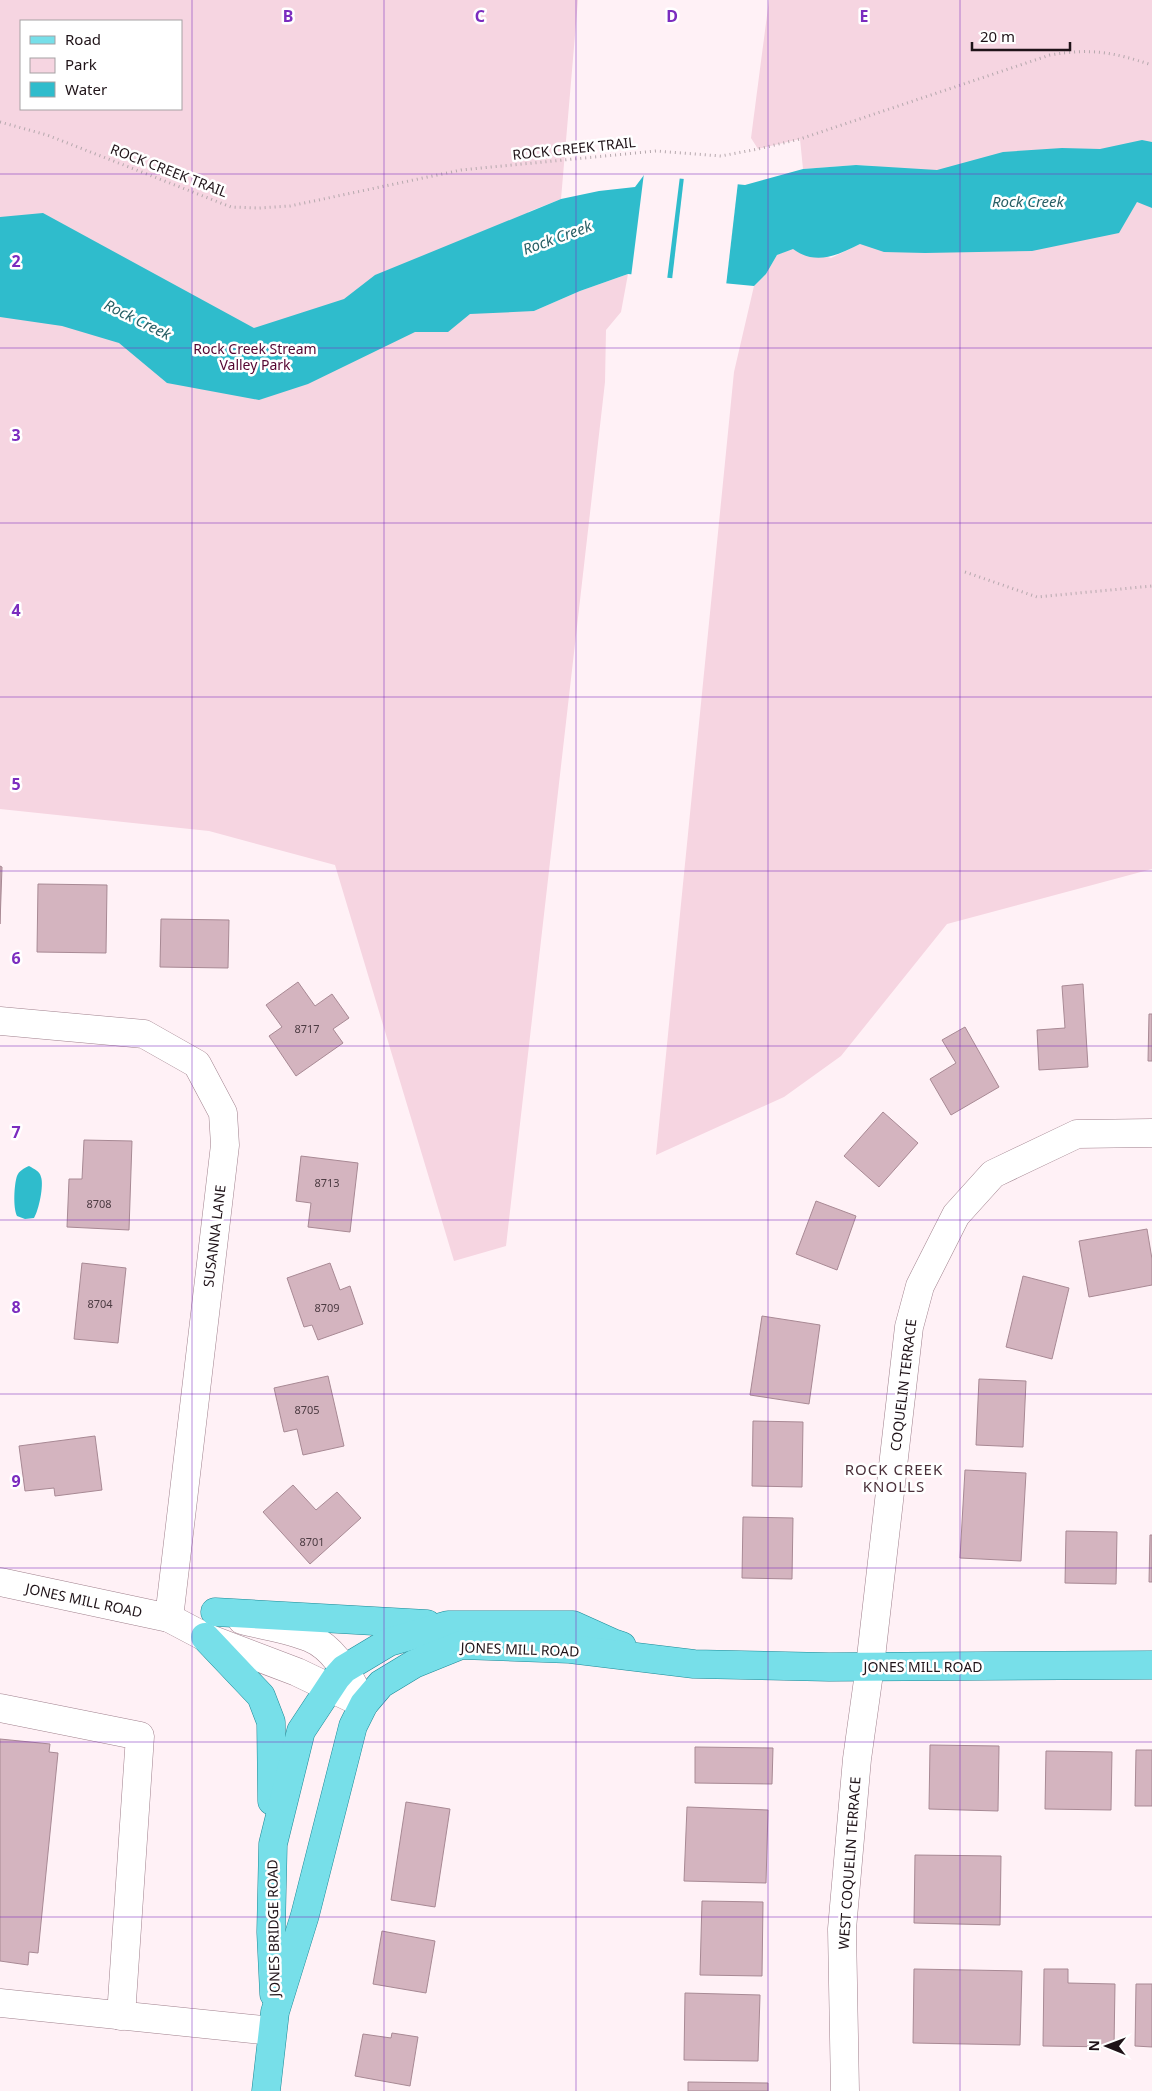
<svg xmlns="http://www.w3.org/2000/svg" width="1152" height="2091" font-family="'Noto Sans',sans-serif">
	<rect width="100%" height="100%" fill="#fff1f6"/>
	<!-- green -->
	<g fill="#f6d5e1" fill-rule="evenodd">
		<path d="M 0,0 L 578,0 L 561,199 L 528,212 L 534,311 L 580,291 L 628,274 L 621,312 L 606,330 L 605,382 L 506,1246 L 454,1261 L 335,865 L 209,831 L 0,809 ZM 21,21 L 181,21 L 181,109 L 21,109 Z"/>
		<polygon points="769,0 1152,0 1152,869 947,924 841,1056 784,1097 656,1155 734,372 754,286 766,274 777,255 793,248 831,258 860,244 874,166 856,165 803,169 800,139 758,149 751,138"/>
	</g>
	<!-- water -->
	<g fill="#2fbccc">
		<path d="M 1142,140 L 1152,142 L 1152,208 L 1137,202 L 1119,233 L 1032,251 L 925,253 L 884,252 L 860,244 C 838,255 816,266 793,249 L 777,255 L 766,274 L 754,286 L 628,274 L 580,291 L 534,311 L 470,314 L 448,332 L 415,332 L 308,384 L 259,400 L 167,383 L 119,343 L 62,326 L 0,317 L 0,217 L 43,213 L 254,328 L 344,299 L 375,275 L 561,199 L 599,191 L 635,187 L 644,175 L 745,185 L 803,169 L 856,165 L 937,170 L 1003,152 L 1062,148 L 1100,149 Z"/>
		<path d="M 29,1166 C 34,1169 40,1171 41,1177 C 44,1185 39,1210 34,1218 L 25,1219 L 17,1216 C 13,1208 14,1185 17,1176 C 19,1171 24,1168 29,1166 Z"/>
	</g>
	<!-- pier -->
	<g fill="#fff1f6">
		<polygon points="644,173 680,176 667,280 631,277"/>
		<polygon points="684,177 738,182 726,286 672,280"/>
	</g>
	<!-- building -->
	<g fill="#d4b4bf" stroke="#a88994">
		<polygon points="0,866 2,867 0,924"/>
		<polygon points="38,884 107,885 106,953 37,952"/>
		<polygon points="161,919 229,920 228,968 160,967"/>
		<polygon points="298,982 315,1006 332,994 349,1018 333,1029 343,1043 296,1076 269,1036 282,1027 266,1005"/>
		<polygon points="1083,984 1088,1067 1039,1070 1037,1030 1065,1028 1062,986"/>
		<polygon points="1149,1014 1152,1014 1152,1061 1148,1061"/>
		<polygon points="965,1027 999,1087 951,1115 930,1079 956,1063 942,1040"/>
		<polygon points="883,1112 918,1143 879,1187 844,1156"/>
		<polygon points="84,1140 132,1141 129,1230 67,1227 69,1179 82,1179"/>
		<polygon points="301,1156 358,1163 350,1232 308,1227 311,1203 296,1201"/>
		<polygon points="816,1201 856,1216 837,1270 796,1254"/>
		<polygon points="1147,1229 1152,1259 1152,1285 1089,1297 1079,1241"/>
		<polygon points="82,1263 126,1268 118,1343 74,1339"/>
		<polygon points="330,1263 340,1290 350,1286 363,1324 318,1340 312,1325 304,1327 287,1278"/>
		<polygon points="1023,1276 1069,1288 1052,1359 1006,1347"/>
		<polygon points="762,1316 820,1325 809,1404 750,1395"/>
		<polygon points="328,1376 344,1446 303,1455 297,1429 284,1432 274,1388"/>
		<polygon points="979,1379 1026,1381 1023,1447 976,1445"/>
		<polygon points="753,1421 803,1422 802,1487 752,1486"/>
		<polygon points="95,1436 102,1490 55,1496 54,1488 25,1491 19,1446"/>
		<polygon points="965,1470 1026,1473 1021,1561 960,1558"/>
		<polygon points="293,1485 316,1510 337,1492 361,1518 310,1564 263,1512"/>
		<polygon points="743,1517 793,1518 792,1579 742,1578"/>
		<polygon points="1066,1531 1117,1532 1116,1584 1065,1583"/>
		<polygon points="1150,1535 1152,1535 1152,1582 1149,1582"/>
		<polygon points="0,1739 50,1744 49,1752 58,1753 38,1953 29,1952 28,1965 0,1961"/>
		<polygon points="930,1745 999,1746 998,1811 929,1809"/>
		<polygon points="695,1747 773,1748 772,1784 695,1783"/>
		<polygon points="1136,1750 1152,1750 1152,1806 1135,1806"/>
		<polygon points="1046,1751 1112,1752 1111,1810 1045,1809"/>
		<polygon points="406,1802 450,1809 435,1907 391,1900"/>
		<polygon points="687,1807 768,1810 766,1883 684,1881"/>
		<polygon points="915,1855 1001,1856 1000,1925 914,1923"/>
		<polygon points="702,1901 763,1902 762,1976 700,1975"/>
		<polygon points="382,1931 435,1941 426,1993 373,1984"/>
		<polygon points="914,1969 1022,1971 1020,2045 913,2043"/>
		<polygon points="1044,1969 1068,1969 1068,1983 1115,1984 1114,2047 1043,2046"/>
		<polygon points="1136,1984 1152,1984 1152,2047 1135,2046"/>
		<polygon points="685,1993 760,1995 758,2061 684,2060"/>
		<polygon points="392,2033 418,2037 410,2086 355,2076 363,2034 391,2038"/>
		<polygon points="688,2082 768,2083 768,2091 688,2091"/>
	</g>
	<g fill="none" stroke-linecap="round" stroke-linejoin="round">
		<defs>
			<g id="minor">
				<polyline points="0,1021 144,1034 197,1064 223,1113 225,1145 169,1618"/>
				<polyline points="0,1582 169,1618 205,1637 297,1672 364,1704"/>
				<path d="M 242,1620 C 264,1626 289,1629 310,1638 C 332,1647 346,1671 356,1690"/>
				<polyline points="0,1708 140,1736 121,2016"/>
				<polyline points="0,2003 272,2031"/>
				<polyline points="845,2091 842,1929 857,1759 870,1666 909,1327 920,1286 956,1215 993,1174 1077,1134 1152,1133"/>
			</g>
			<g id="major">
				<polyline points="215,1612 427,1624"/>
				<polyline points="205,1637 261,1696 271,1722 272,1801"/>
				<polyline points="274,1994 271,1932 273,1844 301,1731 336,1678 344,1669 389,1642 448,1625 573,1625 613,1643 622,1646"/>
				<polyline points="266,2091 275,2012 305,1915 353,1726 364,1704 381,1684 414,1664 461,1645 570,1649 694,1664 829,1667 1152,1665"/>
			</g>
		</defs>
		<!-- minor casing -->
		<use href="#minor" stroke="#a0818d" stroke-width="29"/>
		<!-- major casing -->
		<use href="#major" stroke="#1d8a97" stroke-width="29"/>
		<!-- path -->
		<g stroke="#b5a8ad" stroke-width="3" stroke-dasharray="1 4" stroke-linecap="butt">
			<path d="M 0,122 L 47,135 L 231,207 L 259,208 L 290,206 L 461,170 L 656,151 L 721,156 L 758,149 L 800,139 L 1050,55 C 1092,48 1112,52 1152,65"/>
			<polyline points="965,572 1037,597 1152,586"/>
		</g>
		<!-- minor -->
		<use href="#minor" stroke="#fff" stroke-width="28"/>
		<!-- major -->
		<use href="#major" stroke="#77dfe9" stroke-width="28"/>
	</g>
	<!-- grid -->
	<path fill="none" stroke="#7b2cbf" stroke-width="1" stroke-opacity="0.55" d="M 192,0 L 192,2091M 384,0 L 384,2091M 576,0 L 576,2091M 768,0 L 768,2091M 960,0 L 960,2091M 0,174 L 1152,174M 0,348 L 1152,348M 0,523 L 1152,523M 0,697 L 1152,697M 0,871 L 1152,871M 0,1046 L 1152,1046M 0,1220 L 1152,1220M 0,1394 L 1152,1394M 0,1568 L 1152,1568M 0,1742 L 1152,1742M 0,1917 L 1152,1917"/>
	<g text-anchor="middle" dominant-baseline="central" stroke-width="5" stroke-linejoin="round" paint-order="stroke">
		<!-- number labels -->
		<g font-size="11" fill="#4c3b42">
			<text x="307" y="1028">8717</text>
			<text x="327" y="1182">8713</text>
			<text x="99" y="1203">8708</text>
			<text x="100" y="1303">8704</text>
			<text x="327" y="1307">8709</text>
			<text x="307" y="1409">8705</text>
			<text x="312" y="1541">8701</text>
		</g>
		<!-- street labels -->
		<g font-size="14" fill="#1f1318" stroke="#fff">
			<text transform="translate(574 148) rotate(-6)">ROCK CREEK TRAIL</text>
			<text transform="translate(169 170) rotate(21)">ROCK CREEK TRAIL</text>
			<text transform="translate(214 1236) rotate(-83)">SUSANNA LANE</text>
			<text transform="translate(903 1385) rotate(-83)">COQUELIN TERRACE</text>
			<text transform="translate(84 1600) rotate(12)">JONES MILL ROAD</text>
			<text transform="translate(520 1649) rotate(2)">JONES MILL ROAD</text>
			<text x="923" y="1666">JONES MILL ROAD</text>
			<text transform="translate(849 1863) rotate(-86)">WEST COQUELIN TERRACE</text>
			<text transform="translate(273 1928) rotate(-91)">JONES BRIDGE ROAD</text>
		</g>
		<!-- park labels -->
		<g font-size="14" fill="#550531" stroke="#fff">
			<text x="255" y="348">Rock Creek Stream<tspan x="255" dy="16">Valley Park</tspan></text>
		</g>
		<!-- water labels -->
		<g font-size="15" font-style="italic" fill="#285f65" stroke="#fff">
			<text x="1028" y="201">Rock Creek</text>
			<text transform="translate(557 237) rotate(-20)">Rock Creek</text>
			<text transform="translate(138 319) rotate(26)">Rock Creek</text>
		</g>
		<!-- neighbourhood labels -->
		<g font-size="15" letter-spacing="1" fill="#4a303a" stroke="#fff">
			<text x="894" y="1469">ROCK CREEK<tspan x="894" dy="17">KNOLLS</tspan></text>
		</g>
	</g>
	<g font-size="16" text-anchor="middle" font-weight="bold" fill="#7b2cbf" stroke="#fff" stroke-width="5" stroke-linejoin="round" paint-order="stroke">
		<text x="288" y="22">B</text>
		<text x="480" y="22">C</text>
		<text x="672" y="22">D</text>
		<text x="864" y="22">E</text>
		<text x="16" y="267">2</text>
		<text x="16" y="441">3</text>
		<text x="16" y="616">4</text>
		<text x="16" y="790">5</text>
		<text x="16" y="964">6</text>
		<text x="16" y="1138">7</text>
		<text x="16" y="1313">8</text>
		<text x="16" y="1487">9</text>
	</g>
	<!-- legend -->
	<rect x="20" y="20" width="162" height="90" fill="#ffffff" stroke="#a5a1a3"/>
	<rect x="30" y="36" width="25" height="8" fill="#77dfe9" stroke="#a5a1a3"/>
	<text x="65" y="45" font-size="15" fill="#1f1318">Road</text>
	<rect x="30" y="58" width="25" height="15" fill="#f6d5e1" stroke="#a5a1a3"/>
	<text x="65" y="70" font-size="15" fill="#1f1318">Park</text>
	<rect x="30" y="82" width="25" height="15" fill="#2fbccc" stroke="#a5a1a3"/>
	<text x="65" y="95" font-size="15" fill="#1f1318">Water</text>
	<!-- north arrow -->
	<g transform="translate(1107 2046) rotate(271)" stroke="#ffffff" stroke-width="4" paint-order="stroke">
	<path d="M0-4L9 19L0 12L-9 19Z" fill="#1f1318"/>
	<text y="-8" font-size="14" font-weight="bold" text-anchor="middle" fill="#1f1318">N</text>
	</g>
	<!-- scale -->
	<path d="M972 42v8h98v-8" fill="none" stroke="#1f1318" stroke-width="2.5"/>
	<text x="980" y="42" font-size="15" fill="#1f1318" stroke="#ffffff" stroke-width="4" paint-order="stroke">20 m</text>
</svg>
